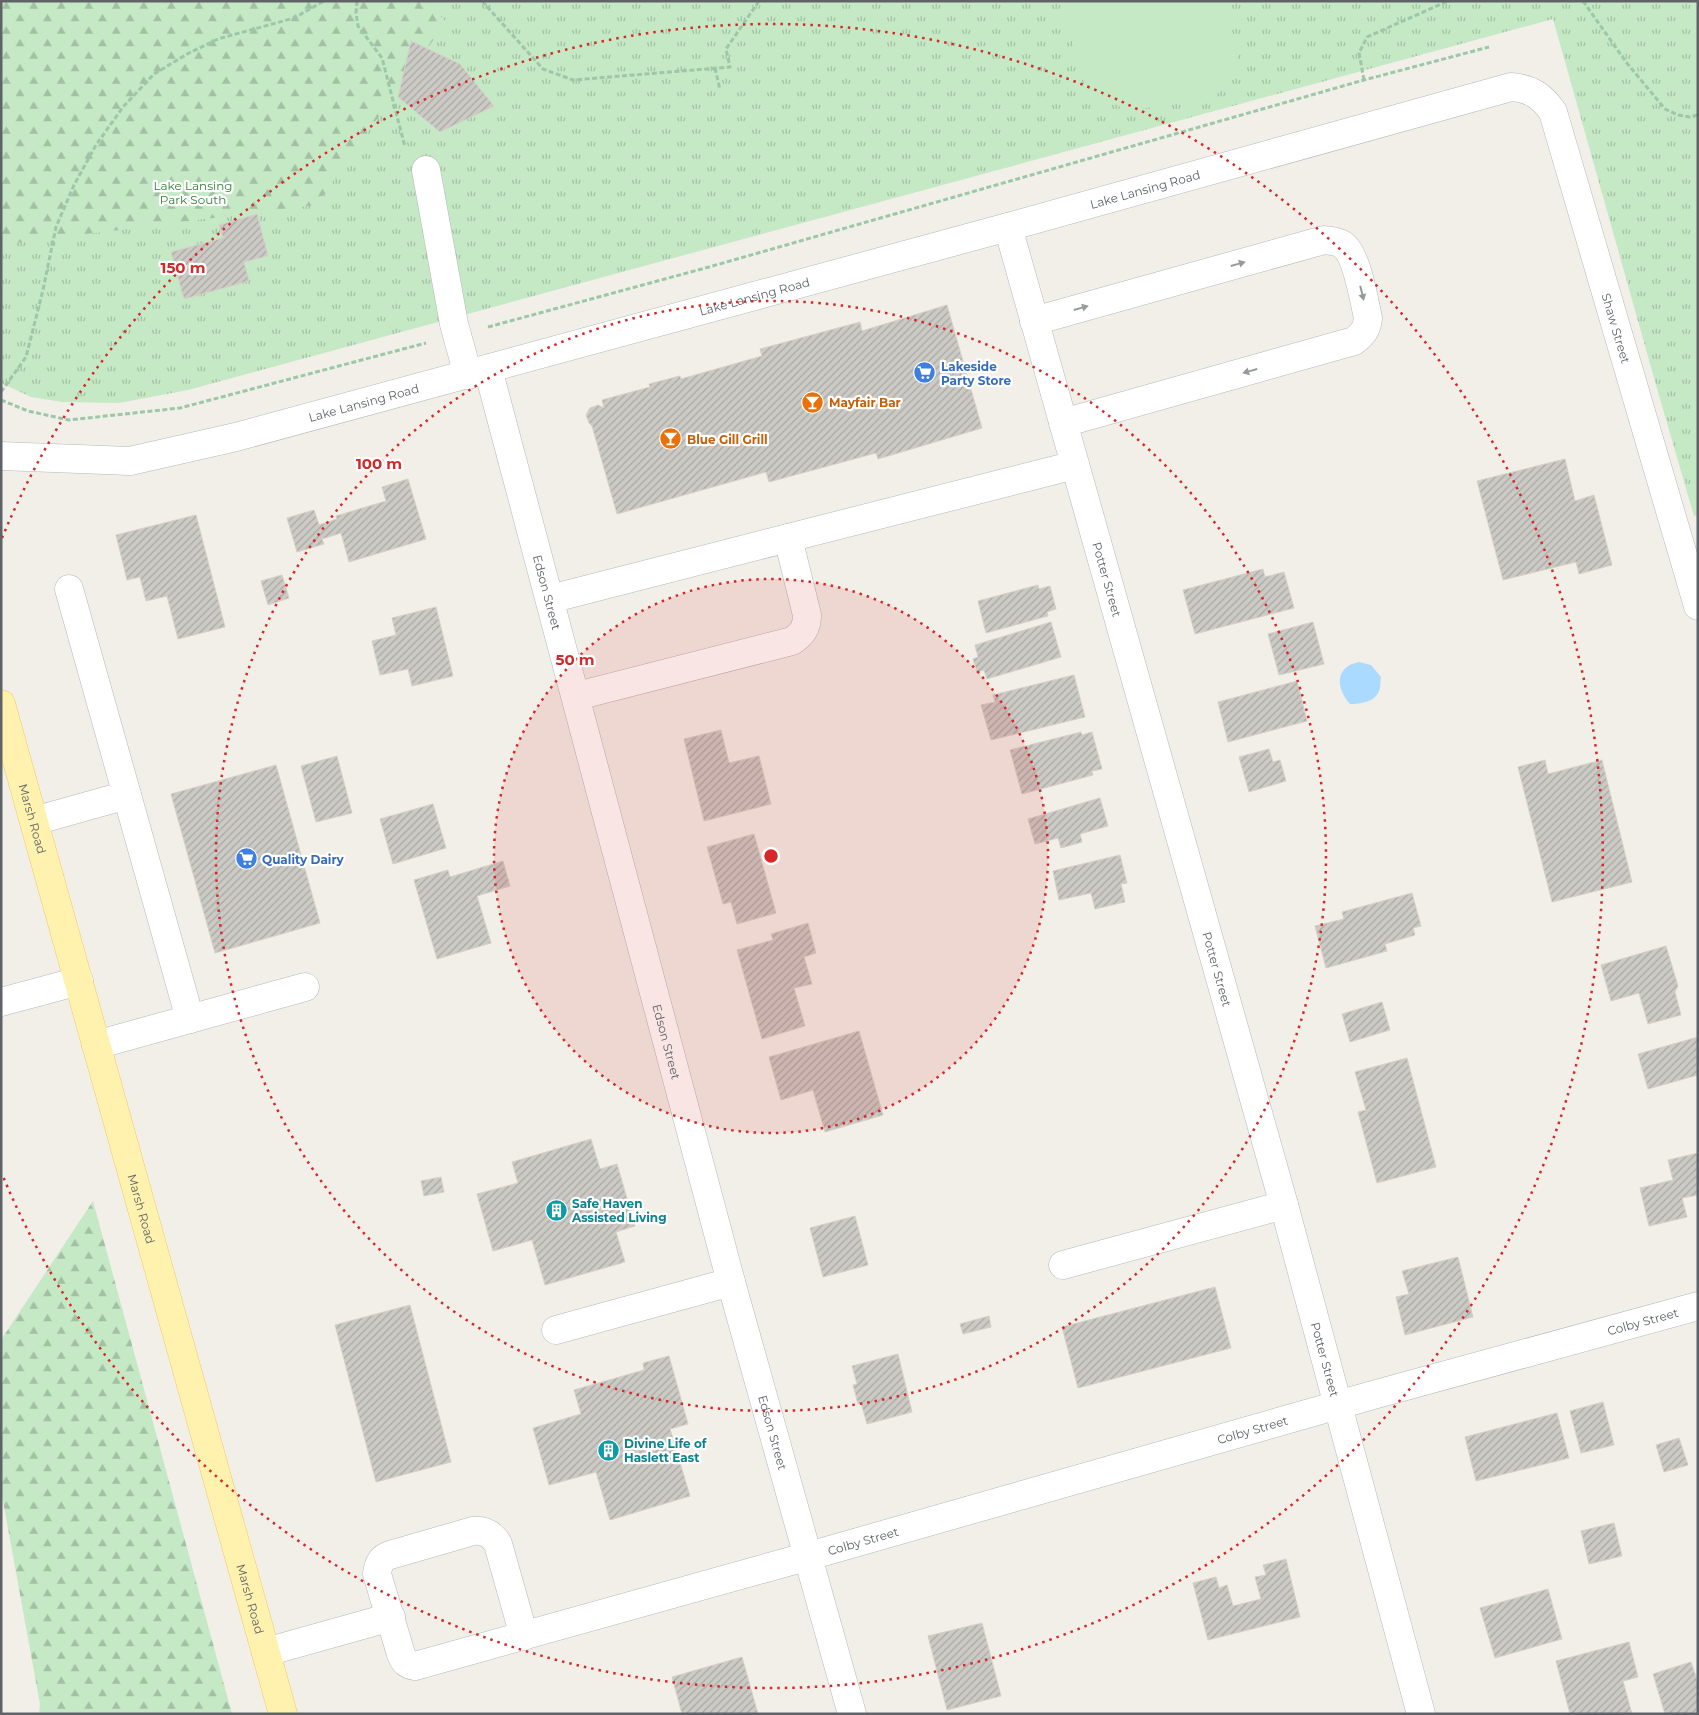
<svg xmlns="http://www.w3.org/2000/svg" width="1699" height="1715" font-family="Montserrat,sans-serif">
	<defs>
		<pattern id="grass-tufts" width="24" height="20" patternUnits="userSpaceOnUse" patternTransform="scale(1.25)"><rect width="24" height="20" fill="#c5e8c5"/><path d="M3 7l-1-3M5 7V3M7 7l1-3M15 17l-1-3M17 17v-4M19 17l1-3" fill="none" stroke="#a3c0a4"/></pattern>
		<pattern id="forest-firs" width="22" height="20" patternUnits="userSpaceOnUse" patternTransform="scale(1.25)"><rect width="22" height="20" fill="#c5e8c5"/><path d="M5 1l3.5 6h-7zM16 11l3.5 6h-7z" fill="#a3c0a4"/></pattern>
		<pattern id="building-hatch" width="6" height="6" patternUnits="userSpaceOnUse" patternTransform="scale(1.25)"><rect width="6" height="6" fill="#cccac5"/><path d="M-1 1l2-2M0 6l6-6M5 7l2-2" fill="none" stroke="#a9a8a4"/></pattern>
	</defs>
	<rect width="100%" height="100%" fill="#f1efe8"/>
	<!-- grass -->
	<polygon fill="url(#grass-tufts)" points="1,1 1698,1 1698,515 1694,516 1658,392 1553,19 188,390 119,403 62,402 31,397 1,383"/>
	<!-- forest -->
	<g fill="url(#forest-firs)">
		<polygon points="1,1 426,1 446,22 316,205 1,245"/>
		<polygon points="93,1201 232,1714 39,1714 40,1704 1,1490 1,1340"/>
	</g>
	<!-- garden -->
	<polygon fill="#c5e8c5" points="1061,1 1226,1 1238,59 1216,96 1129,111 1086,90"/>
	<!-- water -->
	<path fill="#aadaff" d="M 1359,662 L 1371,665 L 1381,677 C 1380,681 1381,687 1379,691 C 1375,702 1360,704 1350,704 C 1341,694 1334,677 1347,667 C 1350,664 1356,663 1359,662 Z"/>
	<!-- building -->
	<g fill="url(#building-hatch)" stroke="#d6d1c6">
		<polygon points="411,41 460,64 494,106 440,132 398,97"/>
		<polygon points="257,214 268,256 244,262 249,281 184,299 171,252 223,238 219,225"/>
		<polygon points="947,305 982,428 878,459 876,453 769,482 766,472 617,514 592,426 589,423 586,415 590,408 598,405 604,408 602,400 650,387 649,384 680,376 681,379 762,356 760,349 860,322 862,331"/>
		<polygon points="1565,459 1575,501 1594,495 1612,565 1579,574 1576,562 1503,580 1477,481"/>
		<polygon points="408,479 426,539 349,562 341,533 322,539 324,544 297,552 287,518 314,510 319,525 337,519 336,516 386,501 382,487"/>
		<polygon points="196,515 225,627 178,639 167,596 146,601 140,577 127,580 116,535"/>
		<polygon points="1263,569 1265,577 1284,572 1294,608 1195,634 1183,590"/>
		<polygon points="282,575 289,598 268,605 261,581"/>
		<polygon points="1038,585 1039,589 1050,586 1056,609 1047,612 1048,616 986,633 978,601"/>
		<polygon points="436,607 453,676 412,686 408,669 380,675 372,641 396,635 392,618"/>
		<polygon points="1051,622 1061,657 987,679 984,670 977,672 973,659 978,657 975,645"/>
		<polygon points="1313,622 1324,664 1279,675 1268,634"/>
		<polygon points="1074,675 1085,717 991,740 981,705 995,702 993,695"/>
		<polygon points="1297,681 1307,721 1228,742 1218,702"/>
		<polygon points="721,730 729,763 759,756 771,804 704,821 684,739"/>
		<polygon points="1081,732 1082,735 1092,732 1102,769 1092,771 1093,775 1022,794 1010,750"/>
		<polygon points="1269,749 1273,762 1280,760 1286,781 1249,792 1239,757"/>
		<polygon points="337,756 352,813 316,822 301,766"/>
		<polygon points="1545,760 1548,774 1602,760 1632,882 1552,902 1518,767"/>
		<polygon points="276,765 320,923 215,953 171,794"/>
		<polygon points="1100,798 1108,826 1080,834 1082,842 1061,848 1058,838 1035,844 1028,819"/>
		<polygon points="433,804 446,848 393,864 380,819"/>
		<polygon points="754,834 776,913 737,924 731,902 723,904 707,847"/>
		<polygon points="1120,855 1127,883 1121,884 1125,902 1095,909 1091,893 1059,900 1053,871"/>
		<polygon points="503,861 510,886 477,896 491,943 437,959 414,880 448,870 450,877"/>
		<polygon points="1412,893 1421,926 1413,928 1415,935 1385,944 1387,951 1326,968 1315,926 1344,919 1342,912"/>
		<polygon points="808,923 816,953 804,957 812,984 794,988 805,1026 762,1039 737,950 773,940 771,934"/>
		<polygon points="1666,946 1678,986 1675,992 1681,1015 1648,1024 1639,993 1611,1001 1601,965"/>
		<polygon points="1382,1002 1390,1030 1350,1042 1342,1014"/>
		<polygon points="859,1031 883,1115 825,1132 813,1090 781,1100 769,1057"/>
		<polygon points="1698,1037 1698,1075 1648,1089 1638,1054"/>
		<polygon points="1407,1058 1436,1167 1377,1183 1358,1112 1366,1110 1355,1072"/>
		<polygon points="591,1139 600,1169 617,1164 635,1226 616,1232 625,1262 545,1285 532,1240 493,1251 477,1194 518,1183 512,1162"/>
		<polygon points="1698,1153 1698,1195 1682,1198 1687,1217 1649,1226 1640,1188 1673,1180 1668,1160"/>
		<polygon points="441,1177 444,1192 424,1196 421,1181"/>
		<polygon points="855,1216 868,1265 823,1277 810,1228"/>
		<polygon points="1458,1257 1473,1317 1405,1335 1396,1297 1409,1294 1402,1271"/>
		<polygon points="1215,1287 1231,1348 1078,1388 1062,1327"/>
		<polygon points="410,1305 451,1462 376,1482 335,1325"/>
		<polygon points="989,1316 991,1327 963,1334 960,1324"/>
		<polygon points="898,1354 912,1412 867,1424 861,1403 858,1404 853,1385 857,1384 852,1366"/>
		<polygon points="669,1356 688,1424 670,1429 690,1496 610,1520 596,1472 549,1485 533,1428 581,1414 574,1390 644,1370 643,1363"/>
		<polygon points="1603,1402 1614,1445 1581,1453 1570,1411"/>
		<polygon points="1557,1413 1569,1458 1476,1481 1465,1437"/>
		<polygon points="1679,1438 1688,1465 1664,1472 1656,1445"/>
		<polygon points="1614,1523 1622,1556 1589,1564 1581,1531"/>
		<polygon points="1286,1559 1300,1617 1208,1640 1193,1583 1216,1577 1219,1588 1227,1585 1233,1606 1261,1599 1255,1577 1266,1575 1263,1565"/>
		<polygon points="1548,1589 1562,1639 1495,1658 1480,1608"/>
		<polygon points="982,1623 1001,1696 947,1710 928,1636"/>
		<polygon points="1629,1642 1638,1677 1623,1681 1632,1714 1570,1714 1556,1661"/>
		<polygon points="742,1657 758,1714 682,1714 672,1677"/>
		<polygon points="1691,1662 1698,1683 1698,1712 1691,1714 1665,1714 1653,1674"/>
	</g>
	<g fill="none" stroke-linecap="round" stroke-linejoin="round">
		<defs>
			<g id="minor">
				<polyline points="426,170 454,324 468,375"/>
				<path id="s1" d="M 1008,227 L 1284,1205 L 1421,1714"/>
				<path d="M 1034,321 L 1324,240 C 1331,241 1337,241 1343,245 C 1357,255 1364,300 1368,318 C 1367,329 1363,334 1354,341 L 1063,423"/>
				<path id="s2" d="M 488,369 L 731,1282 L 852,1714"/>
				<path id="s3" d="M 1,456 L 130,461 L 236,437 L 1008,227 L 1511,87 C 1530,88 1542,96 1553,112 L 1698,606"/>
				<polyline points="788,538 1075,465"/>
				<polyline points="69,589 190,1019"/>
				<path d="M 550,599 L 788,538 L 807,615 C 807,627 803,634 792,641 L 577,696"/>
				<polyline points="34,821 127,795"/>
				<polyline points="1,1002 79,981"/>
				<polyline points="96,1045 305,987"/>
				<polyline points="1063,1265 1284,1205"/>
				<polyline points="556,1330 731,1282"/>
				<path id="s4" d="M 524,1636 L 498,1544 C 492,1534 485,1530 473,1531 L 390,1555 C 381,1558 378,1564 377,1574 L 401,1654 C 404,1662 407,1665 415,1666 L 809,1556 L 1373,1395 L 1698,1306"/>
				<polyline points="266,1652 391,1617"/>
			</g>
			<g id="major">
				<path id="s5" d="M 1,704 L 283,1714"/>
			</g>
		</defs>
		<!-- minor casing -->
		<use href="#minor" stroke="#b5b8bc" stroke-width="29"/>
		<!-- major casing -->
		<use href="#major" stroke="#f2c960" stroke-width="29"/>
		<!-- path -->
		<g stroke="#9cc7a9" stroke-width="3" stroke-dasharray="5 2.5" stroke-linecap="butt">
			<polyline points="357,1 356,13 358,26 382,58 405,147"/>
			<polyline points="482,1 543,69 573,80 730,67 726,49 759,1"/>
			<polyline points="1583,1 1626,62 1665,109 1678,115 1690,117 1698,115"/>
			<polyline points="715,68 720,90"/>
			<polyline points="1364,80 1359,53 1367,37 1448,1"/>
			<polyline points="488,327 709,267 1364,80 1489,47"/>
			<polyline points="1,392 26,357 43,290 56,227 74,185 96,145 123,107 154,74 189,53 218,39 294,18 324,1"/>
			<polyline points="1,400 28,411 69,420 180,408 426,343"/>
		</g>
		<!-- minor -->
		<use href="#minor" stroke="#fff" stroke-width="28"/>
		<!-- major -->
		<use href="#major" stroke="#fff2af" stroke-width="28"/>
	</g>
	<!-- one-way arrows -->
	<defs><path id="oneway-solid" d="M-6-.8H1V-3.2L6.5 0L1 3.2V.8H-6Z" transform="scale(1.25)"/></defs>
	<g fill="#979a9d">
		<use href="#oneway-solid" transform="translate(1238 264) rotate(-16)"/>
		<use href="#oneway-solid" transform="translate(1362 293) rotate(76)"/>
		<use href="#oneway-solid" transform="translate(1081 308) rotate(-16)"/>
		<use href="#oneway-solid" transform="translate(1250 371) rotate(164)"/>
	</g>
	<!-- distance rings -->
	<circle cx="771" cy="856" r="277" fill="#d62828" fill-opacity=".12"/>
	<g fill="none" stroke="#d62828" stroke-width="2.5" stroke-dasharray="2.5 5">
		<circle cx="771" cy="856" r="277"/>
		<circle cx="771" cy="856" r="555"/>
		<path d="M2 538A832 832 0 1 1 2 1174"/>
	</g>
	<!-- icons -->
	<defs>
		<symbol id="supermarket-disc" viewBox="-11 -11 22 22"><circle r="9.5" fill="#3f7fe0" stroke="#fff"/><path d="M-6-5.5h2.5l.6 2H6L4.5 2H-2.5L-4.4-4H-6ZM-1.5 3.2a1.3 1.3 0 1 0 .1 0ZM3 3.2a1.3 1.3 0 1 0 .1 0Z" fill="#fff"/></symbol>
		<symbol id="bar-disc" viewBox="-11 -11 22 22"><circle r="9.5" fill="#e8710a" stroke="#fff"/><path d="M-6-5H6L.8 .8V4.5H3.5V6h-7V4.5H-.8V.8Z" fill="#fff"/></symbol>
		<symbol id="building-disc" viewBox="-11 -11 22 22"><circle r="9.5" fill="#0f9aa8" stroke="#fff"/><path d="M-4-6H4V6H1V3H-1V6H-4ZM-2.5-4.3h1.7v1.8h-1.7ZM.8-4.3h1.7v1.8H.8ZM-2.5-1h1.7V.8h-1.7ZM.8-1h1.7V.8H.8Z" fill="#fff"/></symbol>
	</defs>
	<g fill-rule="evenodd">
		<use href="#supermarket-disc" x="912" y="360" width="25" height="25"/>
		<use href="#bar-disc" x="800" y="390" width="25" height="25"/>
		<use href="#bar-disc" x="658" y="426" width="25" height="25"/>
		<use href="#supermarket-disc" x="234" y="846" width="25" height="25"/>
		<use href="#building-disc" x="544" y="1198" width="25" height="25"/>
		<use href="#building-disc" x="596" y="1438" width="25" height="25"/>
	</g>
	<g text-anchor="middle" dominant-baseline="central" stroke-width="4.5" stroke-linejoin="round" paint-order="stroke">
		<!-- park labels -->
		<g font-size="12" fill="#348238" stroke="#fff">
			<text x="193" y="185">Lake Lansing<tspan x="193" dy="14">Park South</tspan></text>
		</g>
		<!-- street labels -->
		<g font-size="12" fill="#5f6368" stroke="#fff">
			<text stroke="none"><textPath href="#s3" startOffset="1180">Lake Lansing Road</textPath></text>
			<text stroke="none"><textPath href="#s3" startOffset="775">Lake Lansing Road</textPath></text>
			<text stroke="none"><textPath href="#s3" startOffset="1836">Shaw Street</textPath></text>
			<text stroke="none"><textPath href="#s3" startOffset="370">Lake Lansing Road</textPath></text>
			<text stroke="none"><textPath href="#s1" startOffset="366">Potter Street</textPath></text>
			<text stroke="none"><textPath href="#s2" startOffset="231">Edson Street</textPath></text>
			<text stroke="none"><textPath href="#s5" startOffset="119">Marsh Road</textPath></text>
			<text stroke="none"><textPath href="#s1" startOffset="771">Potter Street</textPath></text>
			<text stroke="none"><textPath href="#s2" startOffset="696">Edson Street</textPath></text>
			<text stroke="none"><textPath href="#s5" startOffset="524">Marsh Road</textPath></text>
			<text stroke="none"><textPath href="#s4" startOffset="1615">Colby Street</textPath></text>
			<text stroke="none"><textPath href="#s1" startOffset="1176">Potter Street</textPath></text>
			<text stroke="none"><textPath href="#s4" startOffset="1210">Colby Street</textPath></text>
			<text stroke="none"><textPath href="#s2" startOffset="1101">Edson Street</textPath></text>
			<text stroke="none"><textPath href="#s4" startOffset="805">Colby Street</textPath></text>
			<text stroke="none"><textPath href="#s5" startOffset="929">Marsh Road</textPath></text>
		</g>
		<!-- shop labels -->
		<g font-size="12" font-weight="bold" fill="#366cbe" stroke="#fff" text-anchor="start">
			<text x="941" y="366">Lakeside<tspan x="941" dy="14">Party Store</tspan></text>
			<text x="262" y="859">Quality Dairy</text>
		</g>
		<!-- food labels -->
		<g font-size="12" font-weight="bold" fill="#c56008" stroke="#fff" text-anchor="start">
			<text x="829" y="402">Mayfair Bar</text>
			<text x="687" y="439">Blue Gill Grill</text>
		</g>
		<!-- culture labels -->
		<g font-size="12" font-weight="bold" fill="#0d838f" stroke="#fff" text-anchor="start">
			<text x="572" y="1203">Safe Haven<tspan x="572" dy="14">Assisted Living</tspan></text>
			<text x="624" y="1443">Divine Life of<tspan x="624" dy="14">Haslett East</tspan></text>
		</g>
	</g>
	<circle cx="771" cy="856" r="8" fill="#d62828" stroke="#fff" stroke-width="2.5"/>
	<g font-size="15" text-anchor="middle" font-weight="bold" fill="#d62828" stroke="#fff" stroke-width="4.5" stroke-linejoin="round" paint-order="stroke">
		<text x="183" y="273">150 m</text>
		<text x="379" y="469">100 m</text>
		<text x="575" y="665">50 m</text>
	</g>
	<!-- border -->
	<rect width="1699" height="1715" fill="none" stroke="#5f6368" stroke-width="5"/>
</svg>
